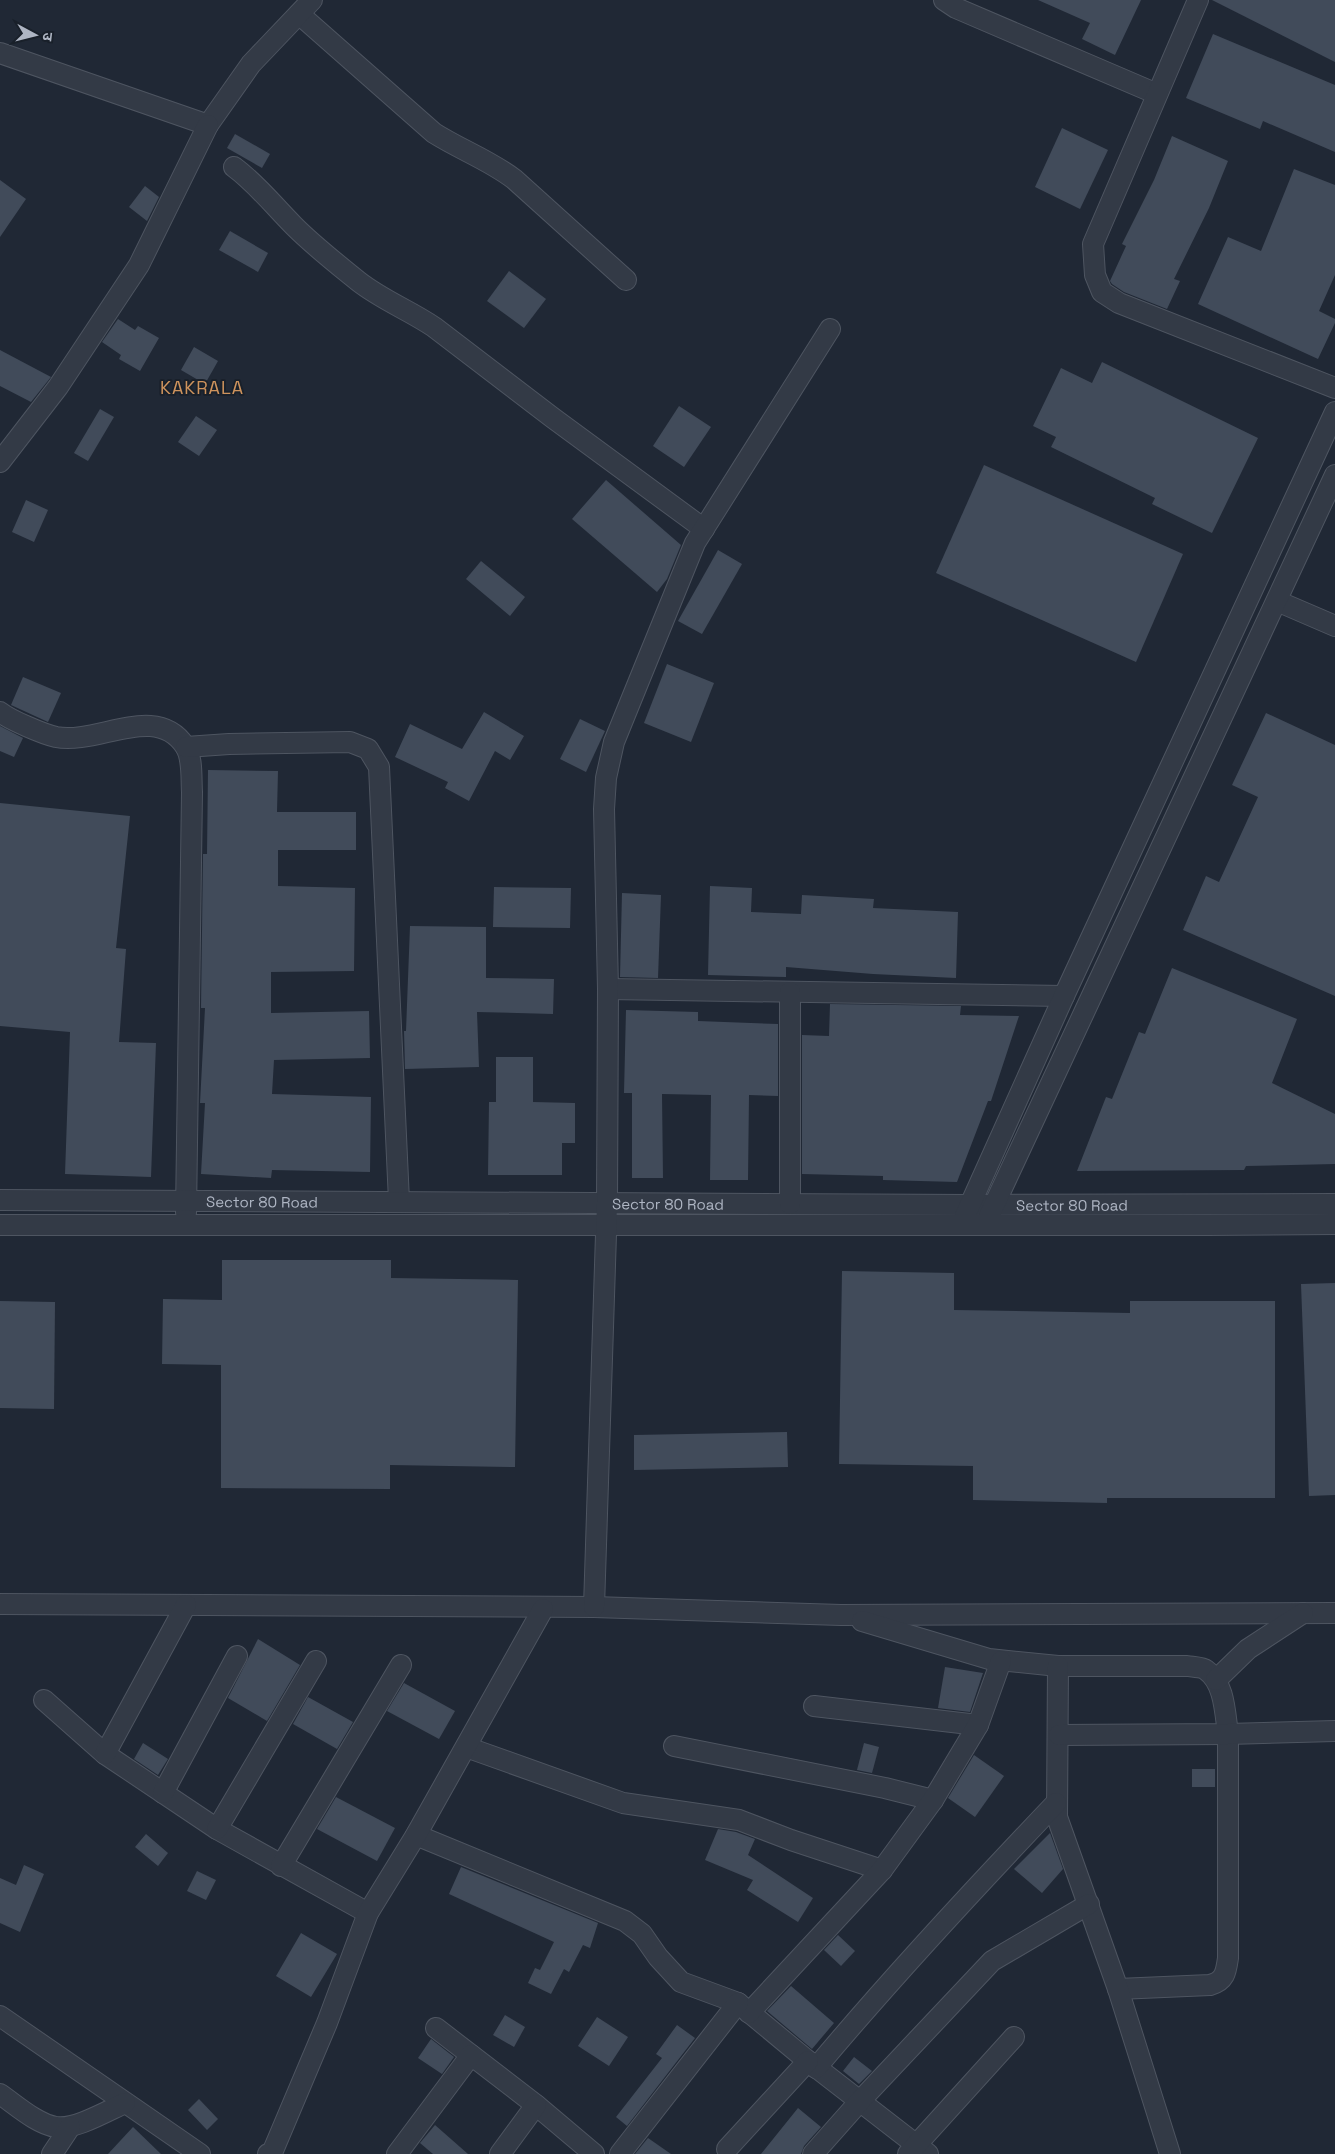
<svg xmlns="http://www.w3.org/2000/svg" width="1335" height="2154" font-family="'Space Grotesk','Noto Sans Devanagari',sans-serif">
	<rect width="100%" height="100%" fill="#202835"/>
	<!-- building -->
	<g fill="#414b5a">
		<polygon points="1038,0 1141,0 1115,55 1082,39 1090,23"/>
		<polygon points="1212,0 1335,0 1335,62"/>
		<polygon points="1213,34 1335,85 1335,152 1263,121 1260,129 1186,98"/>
		<polygon points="1062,128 1108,150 1080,209 1035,187"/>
		<polygon points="235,134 270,154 262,168 227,148"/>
		<polygon points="1172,136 1228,161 1209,208 1174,279 1180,281 1167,309 1124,292 1112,284 1110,281 1126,246 1122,244 1154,180"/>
		<polygon points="1294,169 1335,185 1335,275 1319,311 1335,319 1335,323 1318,359 1198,304 1228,237 1261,251"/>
		<polygon points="0,180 26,199 0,237"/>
		<polygon points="145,186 159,197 147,221 129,207"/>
		<polygon points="230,231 268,253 258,272 219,250"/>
		<polygon points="509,271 546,299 524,328 487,301"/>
		<polygon points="118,319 135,330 138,326 159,338 140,371 119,359 121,355 102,342"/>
		<polygon points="194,347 218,361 205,384 181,370"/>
		<polygon points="0,350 51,377 31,402 0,386"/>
		<polygon points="1102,362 1258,438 1212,533 1152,504 1155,498 1051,447 1056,437 1033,426 1061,368 1092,383"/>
		<polygon points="679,406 711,427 684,467 653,446"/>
		<polygon points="100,409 114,417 88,461 74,453"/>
		<polygon points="196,416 217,430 199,456 178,442"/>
		<polygon points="984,465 1183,554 1136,662 936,573"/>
		<polygon points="606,480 681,545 667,579 657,592 572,519"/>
		<polygon points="26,500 48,510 34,542 12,532"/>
		<polygon points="718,550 742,564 702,634 678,621"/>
		<polygon points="481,561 525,597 510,616 466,579"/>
		<polygon points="667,664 714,683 691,742 644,723"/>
		<polygon points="23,677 61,693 48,722 11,705"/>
		<polygon points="484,712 524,736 510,760 495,751 469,801 445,788 448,782 395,757 410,724 462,749"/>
		<polygon points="1266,713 1335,745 1335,996 1183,930 1206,876 1219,882 1258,797 1232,785"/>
		<polygon points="580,719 605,731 586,772 560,759"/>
		<polygon points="0,726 23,738 14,757 0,751"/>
		<polygon points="208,770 278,771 277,812 356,812 356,850 278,850 278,886 355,888 354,971 271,972 271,1013 369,1011 370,1058 274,1060 272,1094 371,1097 370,1172 272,1170 271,1178 201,1174 205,1103 200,1103 205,1008 201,1008 203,854 207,854"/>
		<polygon points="0,803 130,816 116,948 126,949 119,1042 156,1043 151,1177 65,1174 70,1032 0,1026"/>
		<polygon points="710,886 752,888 751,912 801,914 802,895 874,899 873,908 958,912 956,978 873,974 786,967 786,977 708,975"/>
		<polygon points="494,887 571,888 570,928 493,927"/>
		<polygon points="622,893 661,895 658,978 620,977"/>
		<polygon points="410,926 486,927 486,978 554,979 553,1014 477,1012 479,1067 405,1069 404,1031 406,1031"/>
		<polygon points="1172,968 1297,1019 1272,1083 1335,1114 1335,1164 1246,1166 1244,1170 1077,1171 1106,1097 1112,1099 1139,1032 1145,1034"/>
		<polygon points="830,1004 961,1006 960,1015 1019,1016 991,1101 988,1101 957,1182 883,1180 883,1176 802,1174 802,1035 829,1036"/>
		<polygon points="626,1010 698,1012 698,1021 778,1024 778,1096 749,1095 748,1180 710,1180 711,1095 662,1094 663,1178 632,1178 632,1093 624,1093"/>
		<polygon points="496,1057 533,1057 533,1102 575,1103 575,1143 562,1143 562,1175 488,1175 489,1102 496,1102"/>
		<polygon points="222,1260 391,1260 391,1278 518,1280 515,1467 390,1465 390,1489 221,1488 221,1365 162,1364 163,1299 222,1300"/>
		<polygon points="842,1271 954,1273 954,1310 1130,1313 1130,1301 1275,1301 1275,1498 1107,1498 1107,1503 973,1500 973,1466 839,1464"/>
		<polygon points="1335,1283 1335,1495 1309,1496 1301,1284"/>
		<polygon points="0,1301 55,1302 54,1409 0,1408"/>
		<polygon points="787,1432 788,1467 634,1470 634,1435"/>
		<polygon points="258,1639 300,1665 267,1721 228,1698"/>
		<polygon points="945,1667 983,1673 970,1712 938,1708"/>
		<polygon points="404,1683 455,1711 439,1739 387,1711"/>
		<polygon points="308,1697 353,1722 337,1749 293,1724"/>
		<polygon points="143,1743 168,1759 158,1775 134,1759"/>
		<polygon points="864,1743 879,1747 872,1773 857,1770"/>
		<polygon points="974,1755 1004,1776 975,1817 948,1798"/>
		<rect x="1192" y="1769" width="23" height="18"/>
		<polygon points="336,1797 395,1828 377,1861 317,1829"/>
		<polygon points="718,1829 736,1832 755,1839 748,1855 813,1898 798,1922 747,1890 753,1880 705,1860"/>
		<polygon points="1050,1833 1063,1869 1042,1893 1014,1869"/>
		<polygon points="146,1834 168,1853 158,1866 135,1847"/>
		<polygon points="24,1865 44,1874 20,1932 0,1923 0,1878 16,1885"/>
		<polygon points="461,1867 598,1923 590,1948 583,1945 569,1972 564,1969 551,1994 528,1983 535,1968 540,1970 554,1942 449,1894"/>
		<polygon points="197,1871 216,1880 206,1900 187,1891"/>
		<polygon points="301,1933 337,1954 311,1997 276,1976"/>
		<polygon points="838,1935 855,1951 841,1966 824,1950"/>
		<polygon points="791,1986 834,2023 812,2049 767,2011"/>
		<polygon points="505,2015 525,2027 514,2047 493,2035"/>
		<polygon points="597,2017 628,2037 609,2066 578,2046"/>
		<polygon points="677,2025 695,2038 627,2126 616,2117 662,2058 656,2054"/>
		<polygon points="431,2039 454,2057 442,2074 418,2058"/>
		<polygon points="854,2057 872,2071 859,2084 843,2071"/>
		<polygon points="199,2099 218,2119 207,2130 188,2110"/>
		<polygon points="798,2108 821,2127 804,2146 801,2154 761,2154"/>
		<polygon points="435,2125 468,2154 433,2154 420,2143"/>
		<polygon points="133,2127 161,2154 108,2154"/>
		<polygon points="648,2138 671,2154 635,2154"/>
	</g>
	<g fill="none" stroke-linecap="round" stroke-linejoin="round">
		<defs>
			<g id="minor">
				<polyline points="944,0 956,8 1157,94"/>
				<polyline points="1198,0 1093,244 1095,275 1102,292 1119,303 1335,388"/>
				<path d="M 299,14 L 434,133 C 461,150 489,160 514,179 L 626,280"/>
				<polyline points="0,53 208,125 251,64 312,0"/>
				<path d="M 234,167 C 257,184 274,206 294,226 C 314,246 337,264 358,281 C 382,300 409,310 434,327 L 553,418 L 704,529"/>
				<polyline points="0,462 58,387 139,265 208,125"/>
				<polyline points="1277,601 1335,626"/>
				<path d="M 0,712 C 10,720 43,734 56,737 C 98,745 156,702 185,746 C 193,757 191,778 192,792 L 186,1213"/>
				<polyline points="186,747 229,744 350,742 368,749 379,767 399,1201"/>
				<polyline points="608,989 1064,996"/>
				<path id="s1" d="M 0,1200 L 970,1205 L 1335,1204"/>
				<polyline points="790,1204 790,992"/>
				<polyline points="965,1216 1064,996 1335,412"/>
				<polyline points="989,1216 1335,475"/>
				<polyline points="0,1225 1207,1225 1335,1224"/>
				<polyline points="0,1604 594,1607 841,1615 1335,1613"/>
				<polyline points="594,1607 607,1203 608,989 604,809 606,778 614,742 695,543 830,329"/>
				<path d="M 862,1621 L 989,1659 L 1058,1666 L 1187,1666 C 1193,1667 1202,1667 1206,1670 C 1225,1683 1225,1714 1228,1734 L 1228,1958 C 1226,1972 1225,1981 1210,1985 L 1118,1989"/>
				<polyline points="1058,1666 1057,1817 1118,1989 1170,2154"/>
				<polyline points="1216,1680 1248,1649 1303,1613"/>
				<polyline points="44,1700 105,1754 217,1829 368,1913"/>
				<polyline points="814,1706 978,1725"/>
				<polyline points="1059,1735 1228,1734 1335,1731"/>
				<polyline points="674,1746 885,1788 933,1800"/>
				<polyline points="466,1747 623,1803 739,1820 791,1840 882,1870"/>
				<polyline points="105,1754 186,1605"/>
				<polyline points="163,1793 237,1656"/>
				<polyline points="217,1829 316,1661"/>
				<polyline points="416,1835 625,1921 642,1934 658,1957 681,1982 738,2003 808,2061 928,2154"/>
				<polyline points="281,1866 401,1665"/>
				<polyline points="749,2013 882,1870 933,1800 978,1725 1001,1661"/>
				<polyline points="0,2016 200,2154"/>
				<polyline points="436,2028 536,2105 594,2154"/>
				<path d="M 816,2068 C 893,1976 974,1889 1056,1803"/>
				<path d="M 0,2094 C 16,2105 37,2124 56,2127 C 75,2130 107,2111 125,2103"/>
				<polyline points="727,2149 808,2061"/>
				<polyline points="52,2154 70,2127"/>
				<polyline points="268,2154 272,2153 327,2023 368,1913 416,1835 543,1609"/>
				<polyline points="397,2154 471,2055"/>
				<polyline points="500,2154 536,2105"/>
				<polyline points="620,2154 738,2003"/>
				<polyline points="813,2154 860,2101 992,1961 1089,1904"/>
				<polyline points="908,2154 1014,2037"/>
			</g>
		</defs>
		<!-- minor casing -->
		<use href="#minor" stroke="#4e5561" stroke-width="22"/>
		<!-- minor -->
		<use href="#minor" stroke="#333a46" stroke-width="20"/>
	</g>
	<g text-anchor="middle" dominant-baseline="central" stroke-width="4" stroke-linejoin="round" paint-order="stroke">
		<!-- street labels -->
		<g font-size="15" fill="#aeb5c3" stroke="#19202a">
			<text stroke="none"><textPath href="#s1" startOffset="262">Sector 80 Road</textPath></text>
			<text stroke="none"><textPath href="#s1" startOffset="668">Sector 80 Road</textPath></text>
			<text stroke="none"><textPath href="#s1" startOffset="1072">Sector 80 Road</textPath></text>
		</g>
		<!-- quarter labels -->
		<g font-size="18" letter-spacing="1" fill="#ce935d" stroke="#19202a">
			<text x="202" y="387">KAKRALA</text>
		</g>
	</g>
	<!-- north arrow -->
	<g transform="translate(35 35) rotate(97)" stroke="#19202a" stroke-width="4" paint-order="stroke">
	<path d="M0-4L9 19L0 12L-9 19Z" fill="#aeb5c3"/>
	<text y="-8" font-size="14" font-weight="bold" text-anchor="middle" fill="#aeb5c3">उ</text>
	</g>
</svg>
